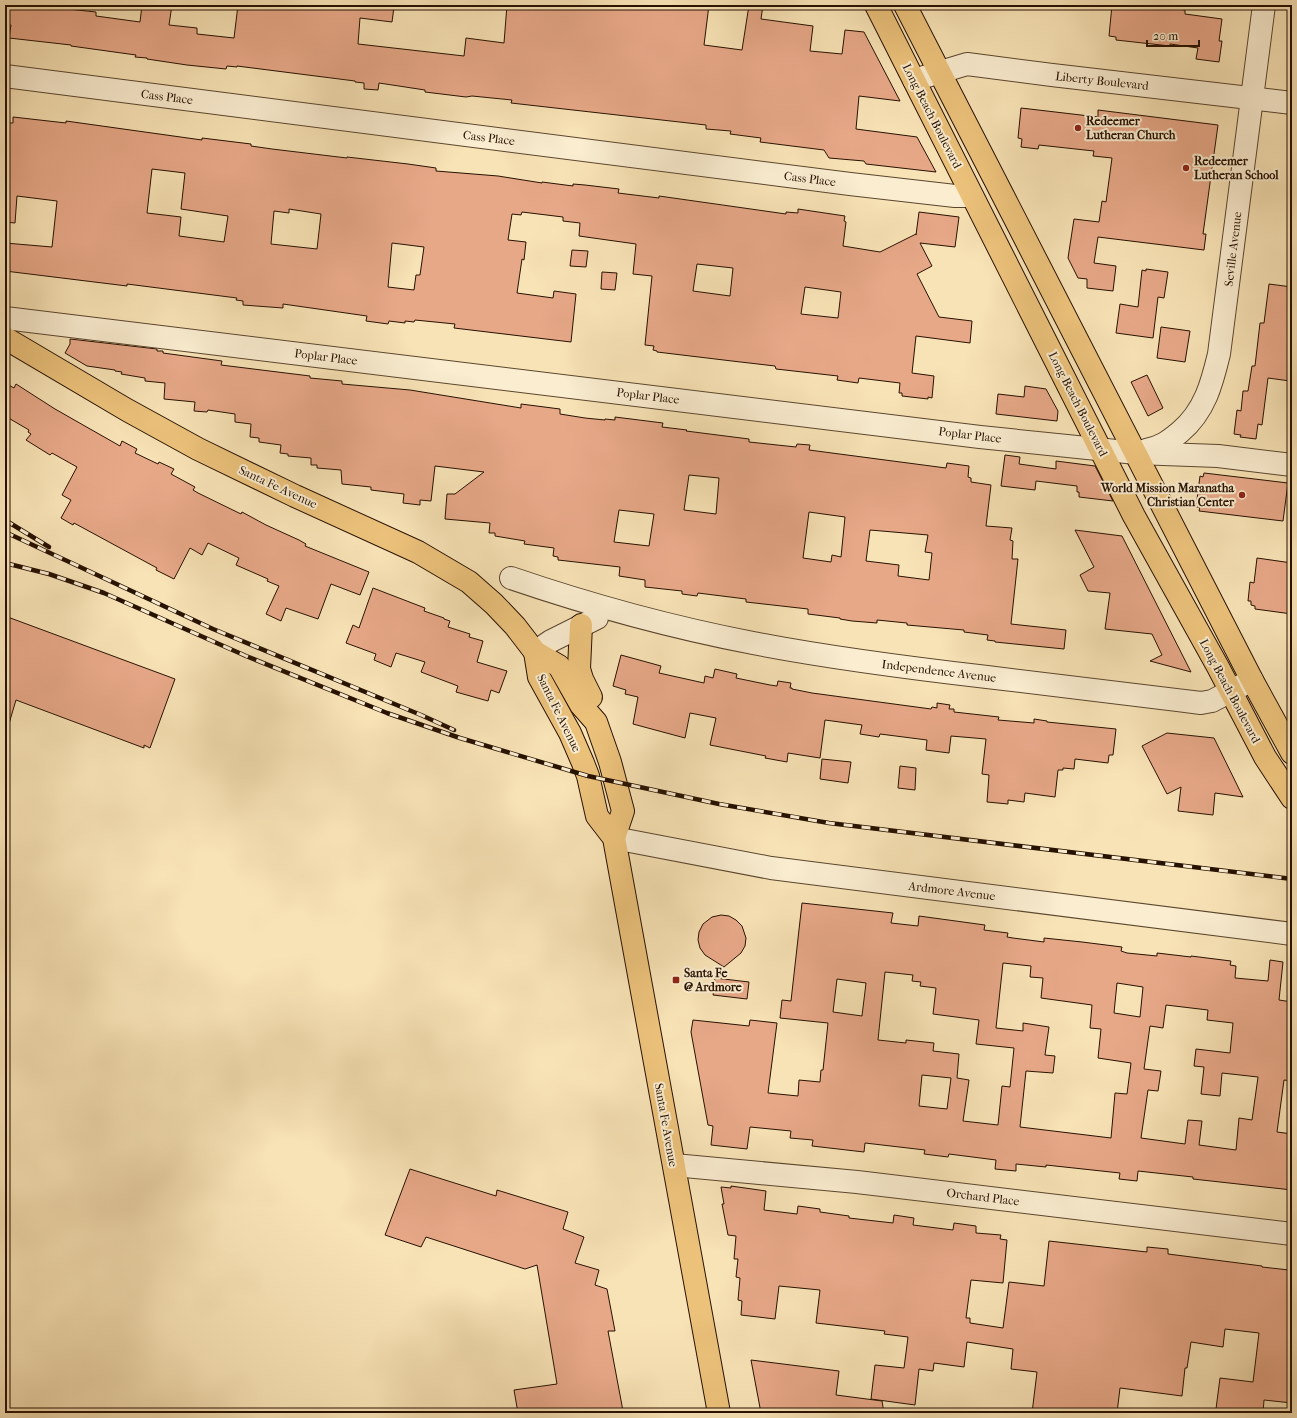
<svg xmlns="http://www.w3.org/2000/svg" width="1297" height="1418" font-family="'IM FELL French Canon',serif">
	<rect width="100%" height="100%" fill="#f8e3b6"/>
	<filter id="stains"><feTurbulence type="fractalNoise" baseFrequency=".005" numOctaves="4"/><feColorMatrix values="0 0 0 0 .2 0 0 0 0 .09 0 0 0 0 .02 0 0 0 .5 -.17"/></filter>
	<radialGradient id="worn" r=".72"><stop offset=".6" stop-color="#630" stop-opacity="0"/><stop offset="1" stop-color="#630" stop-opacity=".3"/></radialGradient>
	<!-- building -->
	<g fill="#e7a888" stroke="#271100" fill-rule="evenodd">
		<polygon points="5,5 68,5 68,9 96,12 96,16 140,22 142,5 172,5 169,25 197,28 197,34 234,38 238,5 379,5 394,7 392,22 360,18 358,44 464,56 466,38 504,43 507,5 709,5 704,45 742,50 749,5 763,5 761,19 813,26 810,51 842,54 845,30 864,32 900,101 859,96 856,129 917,137 936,172 866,164 864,161 829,158 824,150 760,142 761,138 730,134 731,131 706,129 706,125 511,103 512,100 472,96 466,97 425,92 425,90 379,83 378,90 364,89 364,83 355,82 355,81 237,66 237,67 227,66 226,69 187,65 147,59 147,58 135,57 136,55 71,46 71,45 9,38 11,25 5,24"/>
		<polygon points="1112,5 1172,5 1171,8 1185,10 1185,14 1222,19 1219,41 1222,41 1219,62 1196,59 1198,48 1170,44 1170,46 1116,40 1116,37 1109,36"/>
		<polygon points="1021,108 1098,117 1098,110 1218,125 1203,234 1206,234 1204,250 1098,237 1094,263 1116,266 1113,291 1087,288 1087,279 1078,278 1068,258 1074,219 1099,222 1102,201 1106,202 1112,158 1093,156 1094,151 1039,145 1038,149 1021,147 1022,139 1018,138"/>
		<path d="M 13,117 L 66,123 L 66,121 L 202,140 L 202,138 L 251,144 L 251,146 L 272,149 L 347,158 L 347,157 L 408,164 L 436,168 L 436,171 L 498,176 L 542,183 L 542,182 L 573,186 L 573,184 L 585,185 L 619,189 L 618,193 L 659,198 L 659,196 L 786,214 L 786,212 L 798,213 L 798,209 L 845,216 L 844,221 L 846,222 L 843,246 L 880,252 L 916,234 L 916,235 L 919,212 L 959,217 L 955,247 L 920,243 L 932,266 L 917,274 L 939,317 L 972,321 L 970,343 L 916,336 L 912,373 L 934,376 L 932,398 L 928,397 L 928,399 L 902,396 L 902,393 L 899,393 L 900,383 L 859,378 L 858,383 L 837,380 L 838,376 L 776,369 L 775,366 L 732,361 L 657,352 L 657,351 L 653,350 L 654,346 L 645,345 L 652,276 L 633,274 L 636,244 L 579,236 L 580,223 L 563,221 L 563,217 L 522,212 L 521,215 L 512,214 L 508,240 L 526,242 L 524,260 L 522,259 L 517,293 L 553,298 L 554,291 L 576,294 L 571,342 L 454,328 L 455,324 L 415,320 L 414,322 L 405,321 L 405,323 L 389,321 L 388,324 L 366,321 L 367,316 L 283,304 L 283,308 L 243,305 L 243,301 L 236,300 L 237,298 L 127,284 L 127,286 L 5,271 L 5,243 L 52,247 L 57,201 L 17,196 L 15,223 L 5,222 L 5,132 L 6,123 L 13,123 ZM 152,169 L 185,173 L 181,209 L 228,216 L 224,242 L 179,236 L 181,217 L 147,213 ZM 289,209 L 321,214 L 317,249 L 271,244 L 274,211 L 289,213 ZM 392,243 L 424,247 L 420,275 L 416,275 L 414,290 L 388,287 ZM 697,264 L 733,268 L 730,296 L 693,291 ZM 805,287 L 841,292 L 838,318 L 801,314 Z"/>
		<polygon points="572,250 588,251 586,267 570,266"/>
		<polygon points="1146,269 1168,272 1164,298 1158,297 1153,338 1116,333 1120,304 1138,307 1142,270 1146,271"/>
		<polygon points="602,272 617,273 615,290 601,289"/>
		<polygon points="1269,284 1292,287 1292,365 1290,381 1268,378 1262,425 1258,424 1256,439 1240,437 1241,435 1234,434 1237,410 1241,411 1243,391 1248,391 1252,366 1255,366 1260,323 1264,323"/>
		<polygon points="1161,327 1190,331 1185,362 1157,358"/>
		<path d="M 70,339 L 157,349 L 157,351 L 163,351 L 163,353 L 222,361 L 221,365 L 310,376 L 310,378 L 342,381 L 342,384 L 410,390 L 521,408 L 521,404 L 560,409 L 560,414 L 585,418 L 605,420 L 605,419 L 615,420 L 615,417 L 663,423 L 662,427 L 687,430 L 686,431 L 749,439 L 749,442 L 796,447 L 797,444 L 810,445 L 809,450 L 946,468 L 947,463 L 969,466 L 968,477 L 971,478 L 971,482 L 991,485 L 986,526 L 1012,528 L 1010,540 L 1013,541 L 1012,559 L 1018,559 L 1011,624 L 1066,630 L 1064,649 L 995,642 L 995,641 L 987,640 L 988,635 L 964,632 L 964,630 L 907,625 L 907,623 L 877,620 L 877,623 L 852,621 L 840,619 L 840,618 L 808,614 L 808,609 L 746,602 L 746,599 L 698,593 L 697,596 L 682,594 L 682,591 L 645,587 L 645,580 L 619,576 L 620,567 L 558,560 L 558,557 L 553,556 L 554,548 L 524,544 L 525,541 L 495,536 L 495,533 L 489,533 L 490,523 L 445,519 L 447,494 L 455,494 L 484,472 L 435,466 L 431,501 L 420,500 L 420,505 L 403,503 L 404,494 L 371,490 L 371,487 L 342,484 L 341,470 L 317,468 L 317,465 L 311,465 L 311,458 L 288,456 L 288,454 L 280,453 L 281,445 L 259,442 L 259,438 L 250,437 L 251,424 L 235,422 L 235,414 L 208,410 L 207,412 L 194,411 L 195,402 L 164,399 L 165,383 L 145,381 L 145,378 L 121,374 L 122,372 L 115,371 L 115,370 L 87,366 L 65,353 L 70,344 ZM 689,475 L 719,478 L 716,514 L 684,510 ZM 619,510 L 654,514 L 649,546 L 614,542 ZM 809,512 L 845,517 L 841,557 L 832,555 L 831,562 L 803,558 ZM 870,530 L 928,535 L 925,552 L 932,553 L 929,580 L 898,576 L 899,565 L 866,561 Z"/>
		<polygon points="1147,375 1163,408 1148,416 1131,382"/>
		<polygon points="5,383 14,388 16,384 55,409 120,446 122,441 137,449 135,453 158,464 159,462 174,469 171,474 195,487 193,490 198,493 241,514 242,512 266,525 299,540 306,544 305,546 369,572 360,595 331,584 318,619 286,608 281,621 266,614 279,586 267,581 268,579 236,565 239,558 208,543 202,555 190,548 174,579 156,570 157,568 74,523 73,525 61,518 71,500 62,495 77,467 52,453 50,455 26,440 31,434 28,432 29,430 5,416"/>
		<polygon points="1025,386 1046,389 1058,411 1057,421 996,414 998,394 1024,397"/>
		<polygon points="1005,455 1020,457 1019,464 1056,469 1056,461 1095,466 1113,501 1079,497 1079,492 1077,492 1077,486 1036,481 1035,490 1001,486"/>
		<polygon points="1204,473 1288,483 1283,521 1199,511 1200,507 1196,507 1200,476 1203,477"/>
		<polygon points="1075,530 1122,536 1191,672 1150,661 1162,655 1152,634 1105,629 1110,593 1088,591 1080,575 1094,567"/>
		<polygon points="1257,558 1292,563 1292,614 1255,609 1255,606 1251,605 1251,601 1248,601 1250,582 1254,583"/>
		<polygon points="373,588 425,608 424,611 444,618 444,619 450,621 448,627 470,634 469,637 483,641 477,662 507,671 499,693 491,690 488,701 456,692 458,686 421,672 425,662 396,653 391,667 374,660 376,654 346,643 353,625 359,628"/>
		<polygon points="5,616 175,679 150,748 144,745 144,748 16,700 8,727 5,726"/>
		<polygon points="621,655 661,666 659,673 704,683 705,676 713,678 715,669 737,674 736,678 770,685 777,686 778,681 791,683 790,688 792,688 792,689 812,693 931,709 932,707 937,708 937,703 950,705 949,709 954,709 954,712 999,717 998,720 1034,723 1034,719 1047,721 1047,722 1116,729 1113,755 1109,755 1108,763 1075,759 1074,769 1063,768 1063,770 1058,770 1055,797 1025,793 1024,802 1008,800 1008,804 987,802 989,775 982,774 986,739 951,736 949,753 926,750 927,740 880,734 879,737 860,734 862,725 825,720 820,758 788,753 787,762 765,758 766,756 710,745 716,718 690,713 685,738 633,724 638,697 625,694 626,690 613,686"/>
		<polygon points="1167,733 1214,738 1243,797 1215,793 1213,815 1178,811 1181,787 1167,794 1142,746"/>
		<polygon points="822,759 851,762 848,783 820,779"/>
		<polygon points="900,766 916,768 915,790 898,788"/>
		<path d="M 802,903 L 893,913 L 891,923 L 918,926 L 919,916 L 985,925 L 984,930 L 1008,933 L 1007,937 L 1013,938 L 1044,942 L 1044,938 L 1082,942 L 1122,947 L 1121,951 L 1127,953 L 1157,956 L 1157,953 L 1191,957 L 1191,956 L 1231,961 L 1230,965 L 1236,966 L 1235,978 L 1268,981 L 1270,960 L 1283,962 L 1279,1000 L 1292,1002 L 1292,1081 L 1284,1080 L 1277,1132 L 1292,1134 L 1292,1190 L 1193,1179 L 1193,1177 L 1138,1171 L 1137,1181 L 1119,1179 L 1120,1173 L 1046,1165 L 1046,1167 L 1016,1164 L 1016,1171 L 995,1169 L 996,1160 L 949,1154 L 948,1157 L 924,1154 L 925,1150 L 865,1143 L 864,1152 L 812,1146 L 813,1140 L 790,1138 L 791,1131 L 750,1127 L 747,1149 L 711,1145 L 713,1126 L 708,1125 L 691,1032 L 693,1020 L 749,1026 L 750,1020 L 777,1023 L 768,1093 L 798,1096 L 799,1080 L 820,1082 L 821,1070 L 823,1070 L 828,1023 L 780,1018 L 782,1000 L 791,1001 ZM 1003,963 L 1031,966 L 1030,977 L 1043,978 L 1041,998 L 1092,1005 L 1090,1028 L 1101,1029 L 1098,1058 L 1131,1063 L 1127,1094 L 1115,1093 L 1111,1138 L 1020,1127 L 1026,1071 L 1053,1073 L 1055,1056 L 1045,1055 L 1049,1027 L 1023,1023 L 1023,1031 L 996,1028 ZM 885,972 L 913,975 L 912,981 L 921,982 L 920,986 L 936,988 L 933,1014 L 979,1020 L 976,1044 L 1014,1048 L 1010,1087 L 1002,1086 L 998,1125 L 963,1121 L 969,1080 L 957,1078 L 959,1054 L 933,1051 L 934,1043 L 906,1040 L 906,1043 L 878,1040 ZM 837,979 L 866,983 L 862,1016 L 833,1012 ZM 1117,983 L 1143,987 L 1140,1017 L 1114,1013 ZM 1166,1005 L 1208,1010 L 1207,1020 L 1233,1023 L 1230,1053 L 1196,1049 L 1194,1066 L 1204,1067 L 1201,1094 L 1220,1096 L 1222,1073 L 1258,1077 L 1252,1120 L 1239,1118 L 1236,1150 L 1199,1145 L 1202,1121 L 1188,1120 L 1185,1144 L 1141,1138 L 1148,1090 L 1158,1091 L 1161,1071 L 1144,1069 L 1150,1026 L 1163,1028 ZM 922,1075 L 951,1078 L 947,1109 L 919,1106 Z"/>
		<polygon points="721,915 729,916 736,920 742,926 746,938 745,946 741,953 724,967 705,955 700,948 698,940 699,932 703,924 712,917"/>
		<polygon points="715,978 749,982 747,999 713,995"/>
		<polygon points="410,1169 496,1196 497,1190 568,1212 563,1229 584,1237 575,1263 599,1270 595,1285 607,1289 615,1331 608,1331 623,1411 611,1413 518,1413 514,1390 557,1384 537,1265 525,1269 426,1237 421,1247 385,1235"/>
		<polygon points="731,1186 766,1191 764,1210 797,1214 798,1206 820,1209 820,1212 849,1216 849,1218 893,1223 894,1215 914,1218 913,1225 953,1230 954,1223 976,1226 976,1233 1001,1235 1000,1239 1007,1240 1003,1283 971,1280 966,1318 970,1318 970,1323 1003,1328 1009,1282 1044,1286 1049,1241 1147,1252 1147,1247 1168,1249 1168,1254 1262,1266 1262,1267 1289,1270 1289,1273 1292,1273 1292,1403 1264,1400 1263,1413 1216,1409 1220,1378 1253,1382 1259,1333 1225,1329 1223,1347 1191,1342 1187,1368 1185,1368 1182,1396 1120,1388 1117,1413 1032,1413 1037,1372 1011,1369 1013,1349 967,1342 964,1367 934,1363 933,1371 919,1369 915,1405 871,1399 875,1365 904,1368 908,1337 884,1334 885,1331 816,1323 820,1290 779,1286 775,1319 741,1315 742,1301 738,1300 740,1278 736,1277 738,1259 734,1259 736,1236 728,1235 722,1204 724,1204 721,1187 731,1188"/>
		<polygon points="751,1360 839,1371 836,1395 882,1401 884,1413 861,1413 835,1410 834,1413 761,1413"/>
	</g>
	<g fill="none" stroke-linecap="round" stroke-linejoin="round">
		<defs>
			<g id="minor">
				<polyline points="5,76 850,184 955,196 972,196"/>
				<polyline points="914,80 967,64 1052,75 1292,103"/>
				<polyline points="5,318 980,437 1136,453 1218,456 1292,465"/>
				<path d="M 1146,450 C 1161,447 1168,442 1180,432 C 1205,411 1212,383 1219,354 L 1264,5"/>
				<path d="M 511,578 C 590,605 670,627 753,643 C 830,658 909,668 987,677 C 1059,686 1130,694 1201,703 L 1212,701 L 1252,680"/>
				<polyline points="535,652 551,641 597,618"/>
				<polyline points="614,838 771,868 1292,934"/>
				<polyline points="674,1165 857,1182 1292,1234"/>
			</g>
			<g id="major">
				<polyline points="876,5 1134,516 1218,667 1265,757 1292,798"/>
				<polyline points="905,5 1252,680 1292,753"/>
				<polyline points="5,338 127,410 198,449 295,496 418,552 469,582 494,604 515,626 535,652 559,666 581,705 596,722 610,762 623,811 614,838"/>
				<polyline points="581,625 579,669 582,679 591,697"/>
				<polyline points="535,652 539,677 570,733 583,763 588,776 597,816 614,838 719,1413"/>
			</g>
		</defs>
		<!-- minor casing -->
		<use href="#minor" stroke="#5b462e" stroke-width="24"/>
		<!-- major casing -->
		<use href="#major" stroke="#271100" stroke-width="24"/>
		<!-- minor -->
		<use href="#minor" stroke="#faedd0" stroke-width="22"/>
		<!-- major -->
		<use href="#major" stroke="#ecc27b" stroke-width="22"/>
		<defs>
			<g id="rail">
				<polyline points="5,520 49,547"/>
				<polyline points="5,532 213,629 421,715 454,730"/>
				<polyline points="5,563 49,574 104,593 246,656 387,713 460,738 588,776 719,804 829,823 1292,879"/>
			</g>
		</defs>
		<!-- rail casing -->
		<use href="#rail" stroke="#271100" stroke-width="4.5"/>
		<!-- rail -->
		<use href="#rail" stroke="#faedd0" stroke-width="3" stroke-dasharray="9" stroke-linecap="butt"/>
	</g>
	<!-- markers -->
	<g fill="#8f2418" stroke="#faedd0" stroke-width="1.5">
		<circle cx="1078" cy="128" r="4"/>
		<circle cx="1186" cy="168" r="4"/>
		<circle cx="1242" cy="495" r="4"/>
		<rect x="672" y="976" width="8" height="8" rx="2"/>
	</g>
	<g text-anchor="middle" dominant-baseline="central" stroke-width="4" stroke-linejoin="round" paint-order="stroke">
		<!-- street labels -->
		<g font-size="12" fill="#271100" stroke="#faedd0">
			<text transform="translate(1102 81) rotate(6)">Liberty Boulevard</text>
			<text transform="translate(167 97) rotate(7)">Cass Place</text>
			<text transform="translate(932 116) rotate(63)">Long Beach Boulevard</text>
			<text transform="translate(489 138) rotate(7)">Cass Place</text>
			<text transform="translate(810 179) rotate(7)">Cass Place</text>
			<text transform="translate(1233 249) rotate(-83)">Seville Avenue</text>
			<text transform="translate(326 357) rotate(7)">Poplar Place</text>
			<text transform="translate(648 396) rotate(7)">Poplar Place</text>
			<text transform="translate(1078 404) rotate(63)">Long Beach Boulevard</text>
			<text transform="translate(970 435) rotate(7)">Poplar Place</text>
			<text transform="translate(278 487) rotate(25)">Santa Fe Avenue</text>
			<text transform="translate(939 671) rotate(7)">Independence Avenue</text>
			<text transform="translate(1230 691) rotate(62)">Long Beach Boulevard</text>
			<text transform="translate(559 713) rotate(64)">Santa Fe Avenue</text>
			<text transform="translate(952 891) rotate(7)">Ardmore Avenue</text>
			<text transform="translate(666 1125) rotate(80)">Santa Fe Avenue</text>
			<text transform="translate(983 1197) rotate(7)">Orchard Place</text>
		</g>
		<!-- poi labels -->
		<g font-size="12" font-weight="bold" fill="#271100" stroke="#faedd0" text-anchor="start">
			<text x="1086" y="121">Redeemer<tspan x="1086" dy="14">Lutheran Church</tspan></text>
			<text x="1194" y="161">Redeemer<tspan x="1194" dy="14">Lutheran School</tspan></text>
			<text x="1234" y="488" text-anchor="end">World Mission Maranatha<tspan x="1234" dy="14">Christian Center</tspan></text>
			<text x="684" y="973">Santa Fe<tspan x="684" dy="14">@ Ardmore</tspan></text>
		</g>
	</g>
	<!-- margin -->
	<rect width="1297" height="1418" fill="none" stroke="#f8e3b6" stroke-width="20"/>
	<rect x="6" y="6" width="1285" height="1406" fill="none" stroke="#271100" stroke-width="2"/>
	<rect x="10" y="10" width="1277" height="1398" fill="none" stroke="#271100"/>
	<!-- scale -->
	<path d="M1147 40v6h52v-6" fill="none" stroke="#271100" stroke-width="2"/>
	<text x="1153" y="40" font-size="12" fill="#271100" stroke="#faedd0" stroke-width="3" paint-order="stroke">20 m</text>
	<rect width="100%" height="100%" filter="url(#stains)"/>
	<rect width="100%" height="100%" fill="url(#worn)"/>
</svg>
